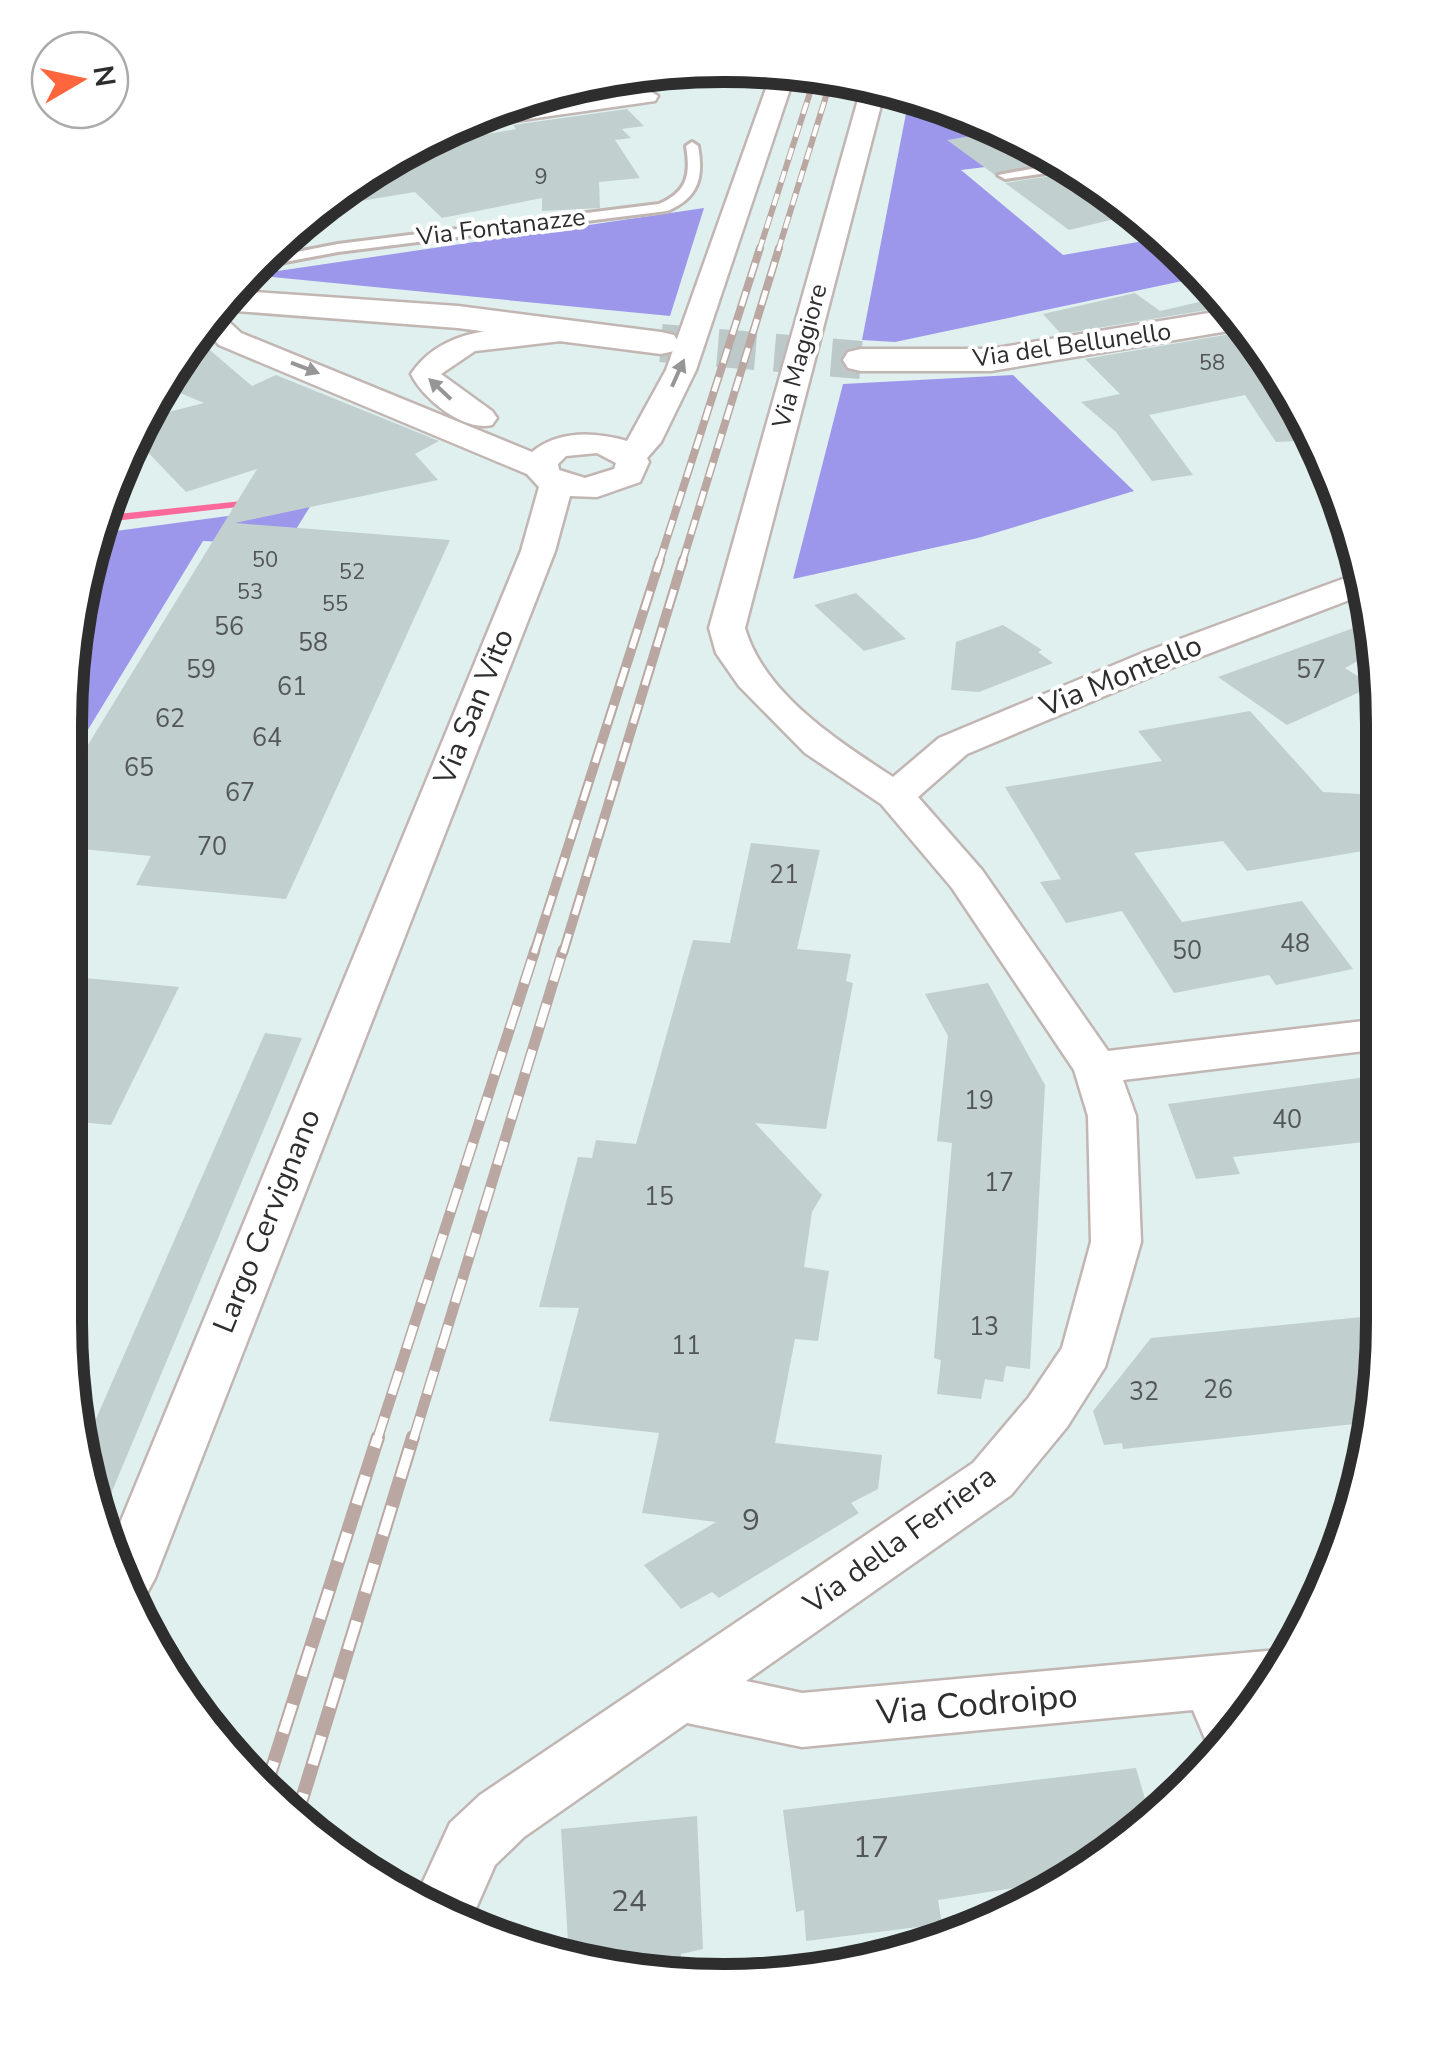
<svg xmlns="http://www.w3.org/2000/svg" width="1449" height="2047" font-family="'Nunito Sans',sans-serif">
	<rect width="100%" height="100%" fill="#dff0ef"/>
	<!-- green -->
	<g fill="#9c97eb">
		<polygon points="764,67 760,75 624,95 606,78 638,71"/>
		<polygon points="910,93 967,114 963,116 1019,163 961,170 1063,255 1161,238 1206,276 895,342 862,340"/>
		<polygon points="704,208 670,316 251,275"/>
		<polygon points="1013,375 1134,491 978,538 793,579 843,384"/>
		<polygon points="311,505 287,544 203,541 75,751 78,595 101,533"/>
	</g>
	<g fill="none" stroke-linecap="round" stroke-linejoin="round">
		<!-- stream -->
		<polygon fill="#fb699a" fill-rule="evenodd" points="252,500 258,503 256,505 105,522 108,515"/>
	</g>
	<!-- building -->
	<g fill="#c1cfcf">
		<polygon points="627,109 644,126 622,129 631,138 615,140 640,178 599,182 600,208 542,211 542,198 442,218 415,192 318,208 405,149 516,129 513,125"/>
		<polygon points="1008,130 1054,161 995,175 947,140"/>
		<polygon points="1072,173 1109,199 1101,205 1119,218 1069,230 1005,183"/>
		<polygon points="1135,293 1160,311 1225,296 1231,306 1061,334 1043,314"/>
		<polygon points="1248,331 1318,440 1276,442 1245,395 1149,415 1193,475 1152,481 1116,432 1081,402 1120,394 1085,359"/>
		<polygon points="198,340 252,386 276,375 439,441 415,454 438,480 235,523 450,540 286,899 136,885 151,856 73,848 75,766 257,469 186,492 139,443 145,418 204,403 161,385"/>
		<polygon points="856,593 906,639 864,651 814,605"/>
		<polygon points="1373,621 1378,650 1345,668 1373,686 1287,725 1218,677"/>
		<polygon points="1003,625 1042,650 1038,652 1053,663 979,692 951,690 956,642"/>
		<polygon points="1250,711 1323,792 1379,795 1380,848 1247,871 1223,841 1134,853 1182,922 1302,901 1353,969 1276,985 1269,975 1174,993 1122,911 1066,923 1040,882 1061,879 1005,787 1162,761 1138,731"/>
		<polygon points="751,843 820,850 797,949 851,954 846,981 853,983 826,1129 755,1123 822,1195 812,1212 804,1267 829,1271 818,1341 795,1339 775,1443 882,1455 878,1489 851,1503 859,1513 719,1598 712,1592 681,1609 644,1565 716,1522 642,1513 659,1433 549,1421 579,1308 539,1307 578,1157 592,1158 596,1140 636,1144 693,940 730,943"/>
		<polygon points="85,978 179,987 111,1125 69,1121 71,1006"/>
		<polygon points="988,983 1045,1085 1030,1369 1006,1366 1003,1382 985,1379 981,1399 937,1394 941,1360 934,1358 952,1143 937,1141 948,1036 925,994"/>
		<polygon points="265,1033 302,1038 100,1520 88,1494 82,1451"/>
		<polygon points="1381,1075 1381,1140 1233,1157 1240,1174 1196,1179 1168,1104"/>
		<polygon points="1382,1315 1383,1365 1373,1422 1123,1449 1122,1443 1104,1445 1093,1411 1151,1338"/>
		<polygon points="1136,1768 1152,1823 1025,1908 1020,1887 938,1900 942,1924 806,1941 804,1910 796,1912 783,1810"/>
		<polygon points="697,1816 703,1949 681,1954 681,1959 606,1968 569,1958 561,1829"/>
	</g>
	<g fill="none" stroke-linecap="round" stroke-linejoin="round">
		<!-- tertiary-tunnel -->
		<polyline stroke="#bcc9c8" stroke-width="38" stroke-dasharray="38 19" stroke-linecap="butt" points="661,343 861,360"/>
		<defs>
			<g id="service">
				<path d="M 692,142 L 698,146 C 704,178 698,198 667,211 L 338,252 L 258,267 L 266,258 L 338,244 L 659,204 C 687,192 691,175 686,146 Z"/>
				<polygon points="1064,163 1074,169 1005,179 998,175"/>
			</g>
			<g id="minor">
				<path d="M 773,69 L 796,71 L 696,370 L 661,442 L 647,458 L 649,462 L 640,482 L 597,497 L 570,496 L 555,551 L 155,1578 L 146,1595 L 135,1599 L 111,1545 L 521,551 L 539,487 L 527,474 L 219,345 L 206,331 L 216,319 L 228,321 L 241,333 L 532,452 C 559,430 595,432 627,441 L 666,370 ZM 597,453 L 616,463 L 614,469 L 585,478 L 559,470 L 558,464 L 566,456 Z"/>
				<path d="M 863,82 L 886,86 L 745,628 C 764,694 838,741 893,777 L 939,738 L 1145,652 L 1359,573 L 1365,594 L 1171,668 L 967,754 L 918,797 L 982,870 L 1108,1051 L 1381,1019 L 1381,1049 L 1123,1080 L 1136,1116 L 1141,1242 L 1105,1367 L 1067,1427 L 1011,1495 L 746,1681 L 802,1693 L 1278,1650 L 1291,1654 L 1260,1704 L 1252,1705 L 1254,1713 L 1214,1760 L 1193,1710 L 802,1747 L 687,1723 L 524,1837 L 495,1865 L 467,1929 L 416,1897 L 450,1823 L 480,1795 L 973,1463 L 1029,1397 L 1062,1348 L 1091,1242 L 1088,1116 L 1074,1070 L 952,888 L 881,804 L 805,753 L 739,686 L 716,653 L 709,628 Z"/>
				<polygon points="646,89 658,96 655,101 466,128 457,125 490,110"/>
				<path d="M 551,326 L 566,335 L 561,341 L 475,351 L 441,374 L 492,411 L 497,418 L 492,425 C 464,432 423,399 411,374 C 443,327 499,329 551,326 Z"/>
			</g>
			<g id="tertiary">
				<polygon points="238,291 458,306 661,332 674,335 679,343 674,351 661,354 458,328 223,310"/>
				<polygon points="1233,309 1246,328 991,371 861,371 848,368 843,360 848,352 861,349 991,349"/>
			</g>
		</defs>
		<!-- service casing -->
		<use href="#service" stroke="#c2b6b3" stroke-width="6"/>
		<!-- minor casing -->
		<use href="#minor" stroke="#c2b6b3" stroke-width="5"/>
		<!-- tertiary casing -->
		<use href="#tertiary" stroke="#c2b6b3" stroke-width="5"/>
		<!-- service -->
		<use href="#service" fill="#fff" fill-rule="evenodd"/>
		<!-- minor -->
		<use href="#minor" fill="#fff" fill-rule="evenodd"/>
		<!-- tertiary -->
		<use href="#tertiary" fill="#fff" fill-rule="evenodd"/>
		<defs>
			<g id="rail-far4">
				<polyline points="759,251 816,74"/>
				<polyline points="778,251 832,77"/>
			</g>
			<g id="rail-far3">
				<polyline points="659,563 760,248"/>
				<polyline points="682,563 779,248"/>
			</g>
			<g id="rail-far2">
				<polyline points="534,953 660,560"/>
				<polyline points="563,953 683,560"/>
			</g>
			<g id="rail-far1">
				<polyline points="377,1440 535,950"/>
				<polyline points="413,1440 563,950"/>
			</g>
			<g id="rail">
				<polyline points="265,1790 378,1437"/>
				<polyline points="295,1822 413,1437"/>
			</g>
		</defs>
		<!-- rail-far4 casing -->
		<use href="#rail-far4" stroke="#baa7a1" stroke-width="6"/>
		<!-- rail-far3 casing -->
		<use href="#rail-far3" stroke="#baa7a1" stroke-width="8"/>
		<!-- rail-far2 casing -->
		<use href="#rail-far2" stroke="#baa7a1" stroke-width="10"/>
		<!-- rail-far1 casing -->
		<use href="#rail-far1" stroke="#baa7a1" stroke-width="11"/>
		<!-- rail casing -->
		<use href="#rail" stroke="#baa7a1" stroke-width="14"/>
		<!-- rail-far4 -->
		<use href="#rail-far4" stroke="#fff" stroke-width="4" stroke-dasharray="12" stroke-linecap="butt"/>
		<!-- rail-far3 -->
		<use href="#rail-far3" stroke="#fff" stroke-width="5" stroke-dasharray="15" stroke-linecap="butt"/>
		<!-- rail-far2 -->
		<use href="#rail-far2" stroke="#fff" stroke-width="6" stroke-dasharray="20" stroke-linecap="butt"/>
		<!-- rail-far1 -->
		<use href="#rail-far1" stroke="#fff" stroke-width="8" stroke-dasharray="24" stroke-linecap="butt"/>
		<!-- rail -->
		<use href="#rail" stroke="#fff" stroke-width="10" stroke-dasharray="30" stroke-linecap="butt"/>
	</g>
	<!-- one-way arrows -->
	<defs><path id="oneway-solid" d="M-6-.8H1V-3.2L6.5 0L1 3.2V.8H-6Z" transform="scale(2.5)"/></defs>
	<g fill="#969696">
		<use href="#oneway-solid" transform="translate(305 368) rotate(21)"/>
		<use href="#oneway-solid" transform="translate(678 373) rotate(-66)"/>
		<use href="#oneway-solid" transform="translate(440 389) rotate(-137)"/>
	</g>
	<g text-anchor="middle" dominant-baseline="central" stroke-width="8" stroke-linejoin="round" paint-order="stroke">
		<!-- far-number labels -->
		<g font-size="22" fill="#535656">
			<text x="541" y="177">9</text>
			<text x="1212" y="363">58</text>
			<text x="265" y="560">50</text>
			<text x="352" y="572">52</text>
			<text x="250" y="592">53</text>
			<text x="335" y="604">55</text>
		</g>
		<!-- far-street labels -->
		<g font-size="25" fill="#2e2e2e" stroke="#fff">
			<text transform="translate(501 227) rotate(-7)">Via Fontanazze</text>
			<text transform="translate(1072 345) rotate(-8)">Via del Bellunello</text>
			<text transform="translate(800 356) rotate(-75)">Via Maggiore</text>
		</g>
		<!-- number labels -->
		<g font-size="25" fill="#535656">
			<text x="229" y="627">56</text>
			<text x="313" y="643">58</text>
			<text x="201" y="670">59</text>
			<text x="1311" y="670">57</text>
			<text x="292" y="687">61</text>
			<text x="170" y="719">62</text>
			<text x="267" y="738">64</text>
			<text x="139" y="768">65</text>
			<text x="240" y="793">67</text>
			<text x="212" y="847">70</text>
			<text x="784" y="875">21</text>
			<text x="1295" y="944">48</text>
			<text x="1187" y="951">50</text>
			<text x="979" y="1101">19</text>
			<text x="1287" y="1120">40</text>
			<text x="999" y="1183">17</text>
			<text x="659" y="1197">15</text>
			<text x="984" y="1327">13</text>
			<text x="686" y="1346">11</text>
			<text x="1218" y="1390">26</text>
			<text x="1144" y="1392">32</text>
		</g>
		<!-- street labels -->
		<g font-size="30" fill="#2e2e2e" stroke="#fff">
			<text transform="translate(1121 676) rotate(-22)">Via Montello</text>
			<text transform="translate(474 707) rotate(-68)">Via San Vito</text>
			<text transform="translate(267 1221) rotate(-68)">Largo Cervignano</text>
			<text transform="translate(900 1540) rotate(-36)">Via della Ferriera</text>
		</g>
		<!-- near-number labels -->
		<g font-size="30" fill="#535656">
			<text x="751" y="1520">9</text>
			<text x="871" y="1847">17</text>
			<text x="629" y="1901">24</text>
		</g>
		<!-- near-street labels -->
		<g font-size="35" fill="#2e2e2e" stroke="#fff">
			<text transform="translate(977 1704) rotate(-5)">Via Codroipo</text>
		</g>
	</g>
	<!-- crop -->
	<path d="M0 0H1449V2047H0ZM724 82H724A642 642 0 0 1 1366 724V1322A642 642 0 0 1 724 1964H724A642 642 0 0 1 82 1322V724A642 642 0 0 1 724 82Z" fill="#fff" fill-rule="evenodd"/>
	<path fill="none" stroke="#2e2e2e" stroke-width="12" d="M724 82H724A642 642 0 0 1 1366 724V1322A642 642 0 0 1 724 1964H724A642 642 0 0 1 82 1322V724A642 642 0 0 1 724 82Z"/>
	<!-- north arrow -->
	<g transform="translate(80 80) rotate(81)"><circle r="48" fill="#ffffff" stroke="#ababab" stroke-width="2.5"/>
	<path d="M0-8L18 38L0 25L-18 38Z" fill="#ff663d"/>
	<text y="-15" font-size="28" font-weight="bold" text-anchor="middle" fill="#2e2e2e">N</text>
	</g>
</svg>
